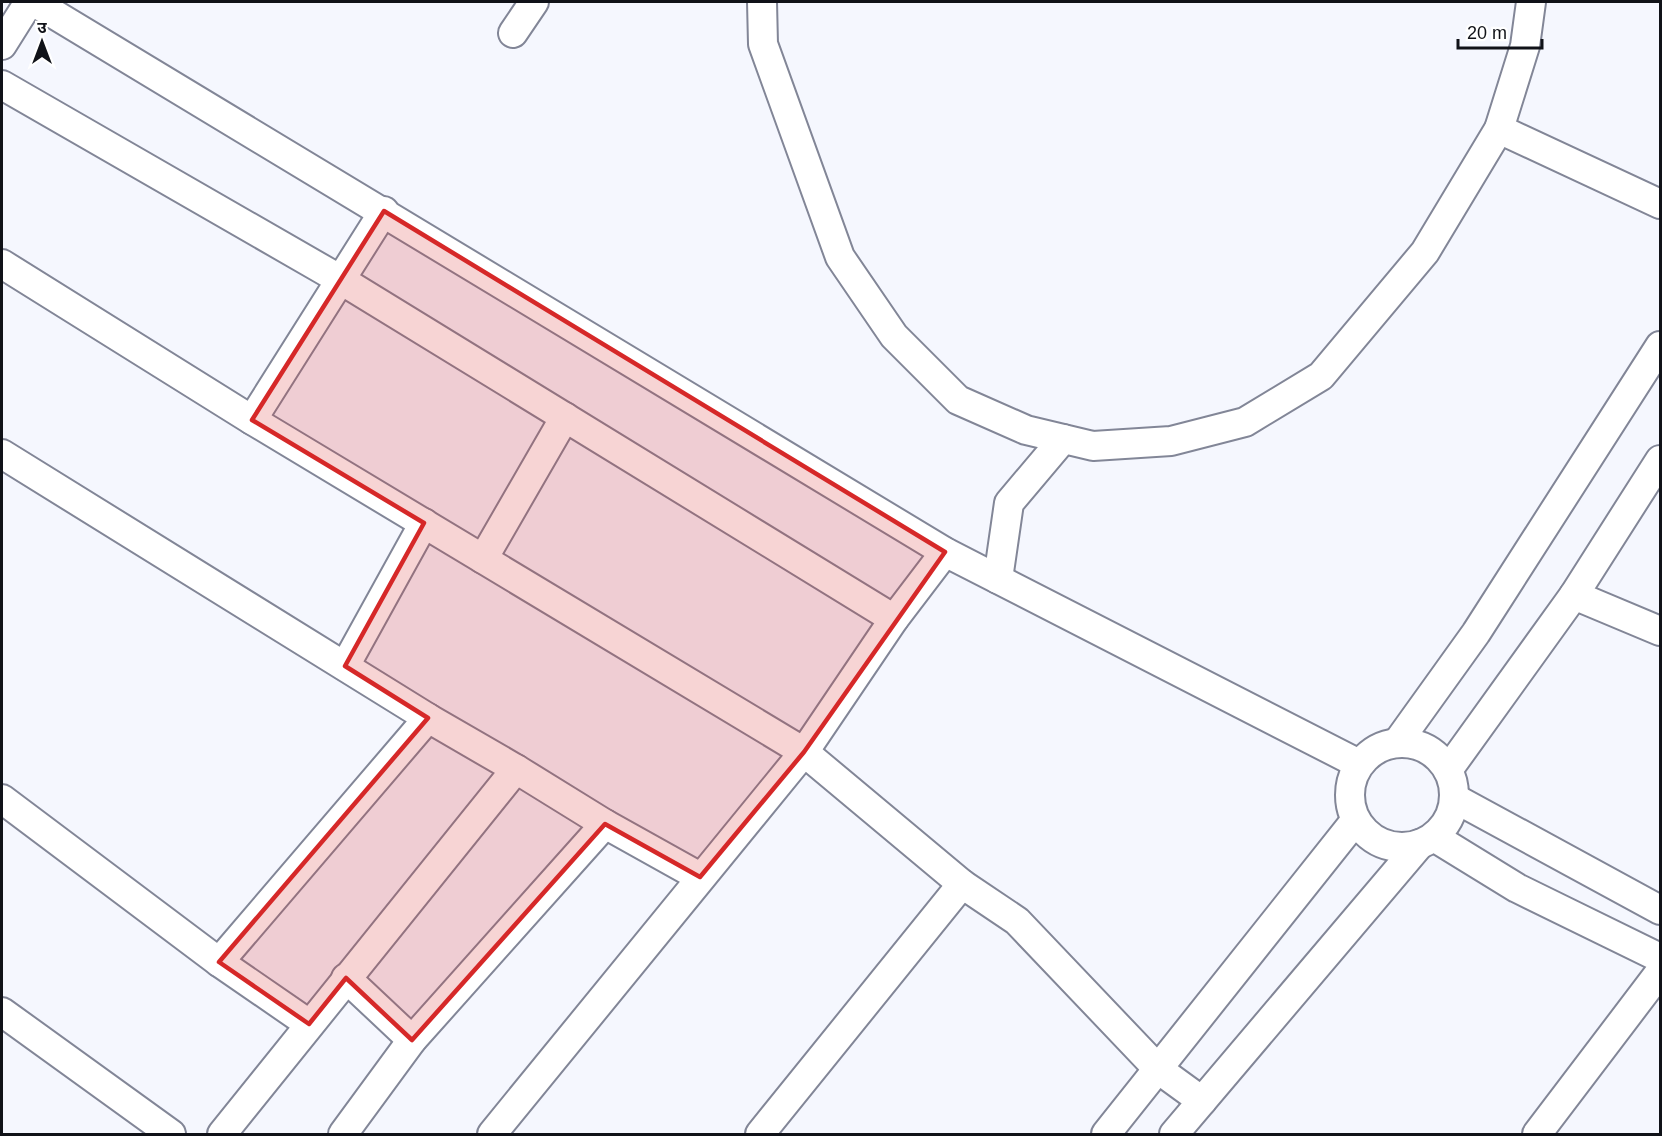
<svg xmlns="http://www.w3.org/2000/svg" width="1662" height="1136" font-family="Arial,'Noto Sans Devanagari',sans-serif">
	<rect width="100%" height="100%" fill="#f5f7fe"/>
	<g fill="none" stroke-linecap="round" stroke-linejoin="round">
		<defs>
			<g id="minor">
				<polyline points="34,2 945,552 1359,764"/>
				<polyline points="762,2 763,44 840,257 894,336 958,400 1026,430 1093,446 1171,441 1245,422 1321,376 1425,252 1499,129 1525,46 1531,2"/>
				<polyline points="513,33 534,2"/>
				<polyline points="2,45 29,2"/>
				<polyline points="2,85 341,280 894,619"/>
				<polyline points="1499,129 1660,204"/>
				<polyline points="2,264 252,420 804,752 962,884 1017,921 1158,1069 1202,1101"/>
				<polyline points="252,420 384,211"/>
				<polyline points="2,454 428,718 516,769 605,824 700,877"/>
				<polyline points="483,559 565,417"/>
				<polyline points="998,579 1009,503 1063,439"/>
				<polyline points="1574,595 1660,631"/>
				<polyline points="345,666 424,523"/>
				<circle cx="1402" cy="795" r="52"/>
				<polyline points="1397,743 1476,633 1660,346"/>
				<polyline points="1448,770 1574,595 1660,460"/>
				<polyline points="1454,798 1660,910"/>
				<polyline points="2,799 219,962 309,1024"/>
				<polyline points="1434,837 1517,888 1660,958"/>
				<polyline points="219,962 428,718"/>
				<polyline points="346,978 412,1040"/>
				<polyline points="2,1012 171,1134"/>
				<polyline points="222,1134 516,769"/>
				<polyline points="343,1134 412,1040 605,824"/>
				<polyline points="492,1134 804,752 894,619 945,552"/>
				<polyline points="760,1134 962,884"/>
				<polyline points="1106,1134 1355,821"/>
				<polyline points="1174,1134 1420,844"/>
				<polyline points="1537,1134 1660,972"/>
			</g>
		</defs>
		<!-- minor casing -->
		<use href="#minor" stroke="#828697" stroke-width="32"/>
		<!-- minor -->
		<use href="#minor" stroke="#fff" stroke-width="28"/>
	</g>
	<!-- marked area -->
	<path fill="#d62828" fill-opacity="0.2" stroke="#d62828" stroke-width="4.5" stroke-linejoin="round" d="M 384,211 L 945,552 L 804,752 L 700,877 L 605,824 L 412,1040 L 346,978 L 309,1024 L 219,962 L 428,718 L 345,666 L 424,523 L 252,420 Z"/>
	<!-- border -->
	<rect width="1662" height="1136" fill="none" stroke="#101218" stroke-width="6"/>
	<!-- north arrow -->
	<g transform="translate(42 42)" stroke="#ffffff" stroke-width="4.5" paint-order="stroke">
	<path d="M0-4.5L10 22L0 15L-10 22Z" fill="#101218"/>
	<text y="-9" font-size="16" font-weight="bold" text-anchor="middle" fill="#101218">उ</text>
	</g>
	<!-- scale -->
	<path d="M1458 39v9h84v-9" fill="none" stroke="#101218" stroke-width="3"/>
	<text x="1467" y="39" font-size="18" fill="#101218" stroke="#ffffff" stroke-width="4.5" paint-order="stroke">20 m</text>
</svg>
